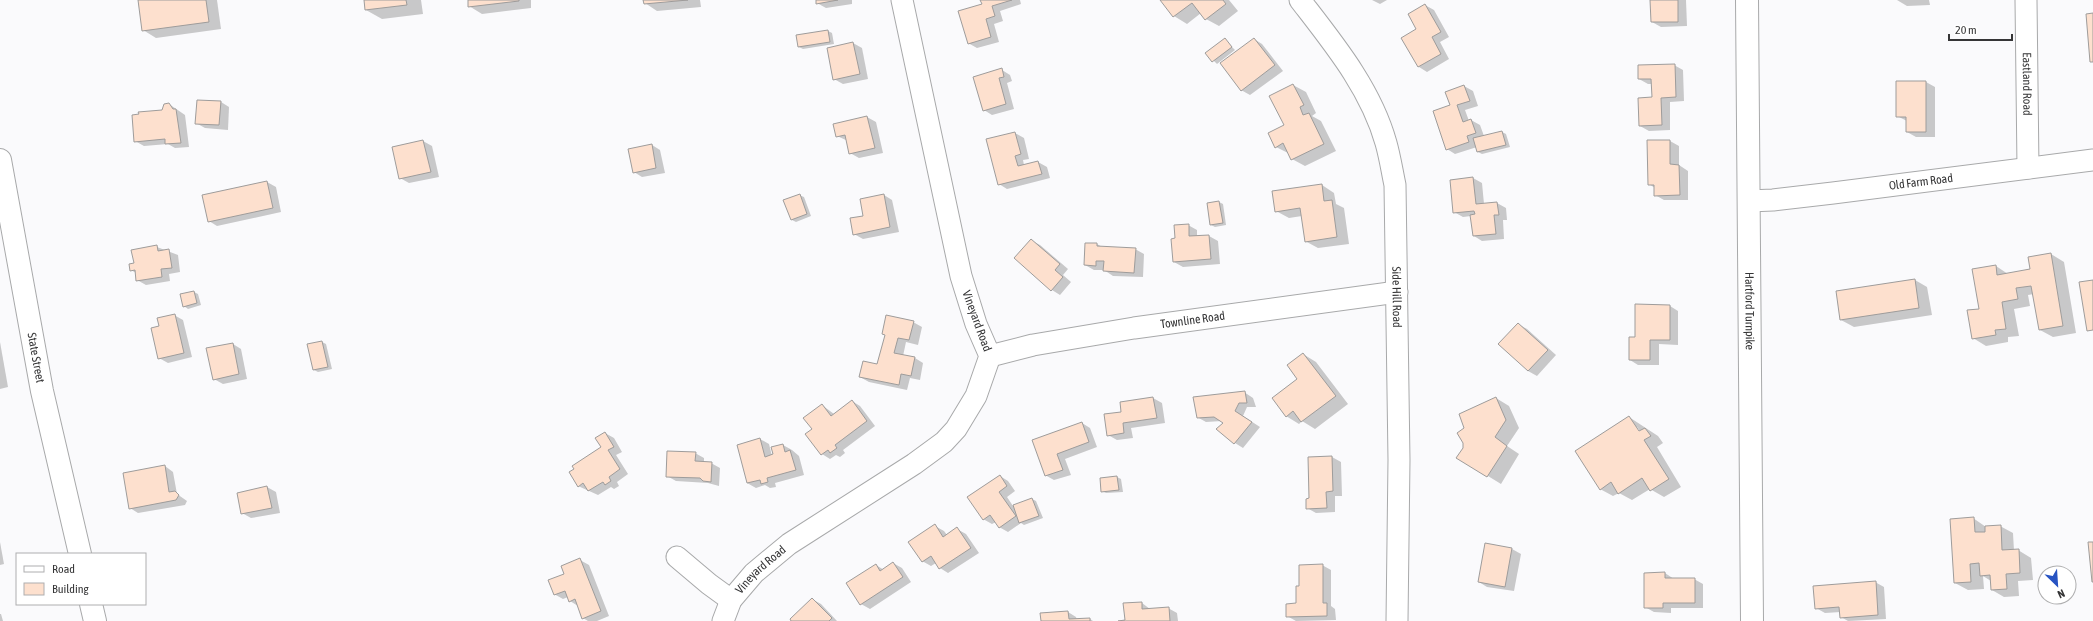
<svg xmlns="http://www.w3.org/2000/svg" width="2093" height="621" font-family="'Asap Condensed',sans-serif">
	<rect width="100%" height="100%" fill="#fafafc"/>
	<!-- shadow -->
	<g fill="#0003" fill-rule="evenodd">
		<polygon points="139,0 217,0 221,29 156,38 143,30"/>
		<polygon points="365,0 421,0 423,14 382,19 366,10"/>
		<polygon points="469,0 531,0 531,8 482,14 469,6"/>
		<polygon points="644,0 700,0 701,7 657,11 645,3"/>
		<polygon points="817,0 852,0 852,4 826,8 817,3"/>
		<polygon points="981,0 1020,0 1021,4 1000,11 1003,21 994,24 999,42 977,48 968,43 983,5"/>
		<polygon points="1161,0 1229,0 1238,11 1219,26 1206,19 1201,13 1187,24 1174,16"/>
		<polygon points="1372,0 1387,0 1380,4"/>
		<polygon points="1651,0 1686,0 1687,26 1661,27 1652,22"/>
		<polygon points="1897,0 1929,0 1930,5 1907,6"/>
		<polygon points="1425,5 1434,10 1449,37 1440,42 1449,59 1427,72 1419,67 1402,38 1418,29"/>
		<polygon points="828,31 832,33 834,44 803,49 799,47 797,36"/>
		<polygon points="1254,39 1262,44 1283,71 1250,95 1241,90"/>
		<polygon points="1225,40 1235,50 1217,64 1206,53"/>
		<polygon points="853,43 862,48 868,79 843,84 834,79"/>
		<polygon points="1674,65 1683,70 1684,101 1670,102 1670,130 1649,131 1640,126 1653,98 1652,84 1648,84 1639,79"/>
		<polygon points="1002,70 1010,75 1012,81 1007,83 1014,109 992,115 984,110"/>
		<polygon points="1897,82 1926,82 1935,87 1935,137 1916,137 1907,132 1907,121 1897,116"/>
		<polygon points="1293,85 1306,92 1316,113 1312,116 1321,121 1336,151 1305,166 1292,159 1290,154 1276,147 1285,126"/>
		<polygon points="1464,86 1473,91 1478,106 1465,110 1469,121 1471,120 1480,125 1484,136 1502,132 1506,134 1510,147 1482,154 1478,152 1477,147 1455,154 1447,149 1451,106"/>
		<polygon points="221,102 229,107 228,130 205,128 196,123"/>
		<polygon points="169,104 185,115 189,147 175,148 168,144 144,146 135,141"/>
		<polygon points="867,117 876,122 883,153 859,158 850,153 848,141 837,136"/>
		<polygon points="1015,133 1024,138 1029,159 1023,160 1024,165 1038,162 1047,167 1050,178 1007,189 999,184"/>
		<polygon points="423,141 432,146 439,177 409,183 400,178"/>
		<polygon points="1648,141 1670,141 1679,146 1679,165 1688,171 1688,200 1664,200 1655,195 1655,188 1649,184"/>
		<polygon points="652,145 660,150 665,173 642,177 634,172"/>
		<polygon points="1473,178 1482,183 1484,204 1497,203 1506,208 1507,220 1503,220 1504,239 1482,241 1474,236 1471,216 1463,217 1454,212 1451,180"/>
		<polygon points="267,182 276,187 281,212 217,226 209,221"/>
		<polygon points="1322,185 1334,193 1336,204 1344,208 1349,244 1318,248 1305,241 1302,216 1289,218 1276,211"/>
		<polygon points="799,195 804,197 811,216 796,222 792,220 785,201"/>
		<polygon points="884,195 892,200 899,232 863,239 854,234 864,216"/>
		<polygon points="1219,202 1223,204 1226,225 1215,227 1211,225"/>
		<polygon points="1188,225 1197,230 1197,237 1209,236 1218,241 1220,264 1183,267 1174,262 1176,239"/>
		<polygon points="1031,240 1040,245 1068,269 1063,275 1071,282 1060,295 1052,290"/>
		<polygon points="1097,244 1102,247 1135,249 1144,254 1143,277 1113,276 1104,270 1094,270 1085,265"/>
		<polygon points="157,247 178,255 180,272 169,274 170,281 146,285 137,280 136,273 131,270 135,264"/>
		<polygon points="2051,254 2064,262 2076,333 2053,337 2040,330 2034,294 2028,295 2030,306 2014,309 2019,336 2008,337 2008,342 1986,346 1973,338 1980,309 1996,266 2008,274 2031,270"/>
		<polygon points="1915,280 1927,287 1932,315 1854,327 1841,320"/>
		<polygon points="194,292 198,294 201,305 188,309 184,306"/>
		<polygon points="1670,306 1678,311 1678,345 1659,344 1659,365 1638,365 1630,360 1636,338"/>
		<polygon points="174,315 183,320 192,357 168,363 159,358 160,327"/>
		<polygon points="913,322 922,327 918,345 906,342 903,356 915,358 923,363 920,380 910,378 907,390 869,382 860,377 877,365 886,335"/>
		<polygon points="1518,324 1527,329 1556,355 1537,376 1528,371"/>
		<polygon points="0,342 8,387 0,389"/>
		<polygon points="322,342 326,344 332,369 318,372 314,370 308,345"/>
		<polygon points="233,344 241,349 247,379 223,384 214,379"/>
		<polygon points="1303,354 1316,362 1348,404 1315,429 1302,421 1299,424 1286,416 1299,379"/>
		<polygon points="1244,392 1253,398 1256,407 1247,407 1243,416 1260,427 1243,448 1235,443 1222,421 1206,422 1197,417"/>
		<polygon points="1153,398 1162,403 1165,423 1131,428 1133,438 1117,440 1108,435 1122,412 1121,403"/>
		<polygon points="1496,398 1509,406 1519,428 1507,446 1519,454 1501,484 1457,457 1464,448 1465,428"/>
		<polygon points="852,401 860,406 875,426 843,450 845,453 840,457 836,455 830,459 822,454 813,430 822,405 834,414"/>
		<path d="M 1629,417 L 1658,436 L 1663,443 L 1657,447 L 1681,487 L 1664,497 L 1650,489 L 1632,500 L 1619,493 L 1613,496 L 1600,489 ZM 1635,427 L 1637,427 L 1643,435 Z"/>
		<polygon points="1082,423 1090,428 1097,447 1065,459 1071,475 1054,480 1045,475 1033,441"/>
		<polygon points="605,433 614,438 622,452 616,455 628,474 617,482 619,486 614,489 611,487 598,495 578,486 603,448"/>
		<polygon points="760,439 769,444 772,456 783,445 792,450 799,456 804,475 775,483 776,487 770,488 765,485 756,488 747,483"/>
		<polygon points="695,453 704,458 704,462 711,463 720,468 719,486 708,483 676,481 667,476"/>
		<polygon points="1332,457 1341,462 1342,496 1335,496 1335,512 1316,513 1307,508"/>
		<polygon points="165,466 173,472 177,494 187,501 185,505 138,513 130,508"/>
		<polygon points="1000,476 1008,481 1015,491 1007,497 1013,506 1032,499 1036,501 1043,518 1024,525 1021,523 1008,532 999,527 996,522 992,524 983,519"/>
		<polygon points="1117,477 1121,479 1123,492 1106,493 1102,491 1101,479"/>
		<polygon points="267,487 276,492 280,513 251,518 242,513"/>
		<polygon points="1973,518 1986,527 2000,526 2013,533 2014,551 2018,550 2031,558 2033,580 2018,581 2019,596 2004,597 1992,590 1991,581 1983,576 1984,589 1968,590 1955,583"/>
		<polygon points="935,526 944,531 947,535 957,529 966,534 979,553 948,573 940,568 936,563 931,566 922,561"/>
		<polygon points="0,542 4,564 0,565"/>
		<polygon points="1485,544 1512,549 1521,554 1514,591 1487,587 1479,582"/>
		<polygon points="580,560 589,565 609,616 597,621 588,621 583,618 578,606 570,601 568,597 563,599 554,594 565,574"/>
		<polygon points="893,563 902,568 911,582 870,609 861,604 876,565 884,570"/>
		<polygon points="1322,565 1331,570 1331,606 1335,609 1336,620 1296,621 1287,616 1297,604 1300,587"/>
		<polygon points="1665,573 1674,579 1694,579 1703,584 1703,608 1671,608 1671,613 1654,612 1645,607 1645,574"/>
		<polygon points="1875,582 1884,587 1886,619 1848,621 1841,617 1841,612 1825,613 1816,608"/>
		<polygon points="812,599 821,604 837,621 792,621"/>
		<polygon points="1142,603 1150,609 1168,608 1177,613 1178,621 1119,621 1126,621"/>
		<polygon points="1068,612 1076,617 1077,620 1090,619 1093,621 1042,621"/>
		<polygon points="0,614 1,614 3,621 0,621"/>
	</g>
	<!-- building -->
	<g fill="#fde0ce" stroke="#9e9c9b">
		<polygon points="138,0 206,0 209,22 142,31"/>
		<polygon points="364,0 406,0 407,5 365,10"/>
		<polygon points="468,0 519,0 519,1 468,7"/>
		<polygon points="643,0 688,0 644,4"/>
		<polygon points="816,0 838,0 816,4"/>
		<polygon points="980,0 1012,0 992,6 995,16 986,19 991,37 968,44 958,11 982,4"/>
		<polygon points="1160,0 1223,0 1226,4 1205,20 1192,3 1173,17"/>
		<polygon points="1650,0 1678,0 1678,22 1651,22"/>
		<polygon points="1425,4 1441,32 1432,37 1441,54 1418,67 1401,38 1416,29 1408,14"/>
		<polygon points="2093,13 2093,62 2090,62 2086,14"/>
		<polygon points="828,30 830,42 798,47 796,35"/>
		<polygon points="1225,38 1232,47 1212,62 1205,53"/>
		<polygon points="1254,38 1275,65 1241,91 1220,63"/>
		<polygon points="853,42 860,74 833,80 827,48"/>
		<polygon points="1675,64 1676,97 1661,98 1662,125 1639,126 1638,98 1652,97 1651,79 1638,79 1638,65"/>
		<polygon points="1002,68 1004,77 999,78 1006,104 983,111 973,77"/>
		<polygon points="1896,81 1926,81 1926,132 1906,132 1906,117 1896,117"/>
		<polygon points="1293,84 1304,105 1300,107 1303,115 1309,113 1324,144 1291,160 1283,143 1275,148 1268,133 1284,125 1269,96"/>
		<polygon points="1464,85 1470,101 1457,105 1463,122 1471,119 1476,133 1467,136 1469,142 1446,150 1433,111 1450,105 1445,92"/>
		<polygon points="197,100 221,101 219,125 195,124"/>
		<polygon points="169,103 173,109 176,109 181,143 165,144 165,139 134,142 132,115 139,114 138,112 162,110 164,104"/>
		<polygon points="867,116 875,148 849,154 845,135 836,137 833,124"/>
		<polygon points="1502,131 1506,145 1477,152 1473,138"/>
		<polygon points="1015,132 1021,154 1015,156 1018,166 1038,161 1042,174 998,185 986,139"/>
		<polygon points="423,140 431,172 399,179 392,147"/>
		<polygon points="1647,140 1670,140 1670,164 1679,165 1680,195 1654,196 1654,185 1648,185"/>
		<polygon points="652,144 656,168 633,173 628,149"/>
		<polygon points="1473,177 1476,204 1497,202 1499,215 1494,215 1496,234 1473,236 1470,215 1475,214 1474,211 1453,213 1450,180"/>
		<polygon points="267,181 273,208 208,222 202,195"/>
		<polygon points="1322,184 1324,201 1332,200 1337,237 1305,242 1300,208 1275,212 1272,191"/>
		<polygon points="800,194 807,214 791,220 783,200"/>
		<polygon points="884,194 890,227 853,235 850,218 863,216 860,199"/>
		<polygon points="1219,201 1223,223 1210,225 1207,203"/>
		<polygon points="1189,224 1189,236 1209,235 1211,259 1173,262 1171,239 1175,238 1174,225"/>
		<polygon points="1031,239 1060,264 1055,270 1063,277 1051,291 1014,258"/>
		<polygon points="1085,243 1097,243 1097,246 1136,248 1134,273 1103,271 1104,261 1096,261 1096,266 1084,265"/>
		<polygon points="157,245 158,251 169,249 172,268 161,269 162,277 136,281 135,270 130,271 129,264 134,263 131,250"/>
		<polygon points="2051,253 2063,326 2039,330 2031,286 2016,288 2018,299 2002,302 2006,329 1995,330 1996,335 1972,339 1967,310 1979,309 1972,269 1996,265 1997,275 2030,269 2028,257"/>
		<polygon points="1915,279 1919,308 1840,320 1836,291"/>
		<polygon points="2093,280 2093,330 2087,331 2079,282"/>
		<polygon points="194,291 197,303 183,307 180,294"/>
		<polygon points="1635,304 1670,305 1670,340 1650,340 1650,360 1629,360 1629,337 1635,337"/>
		<polygon points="175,314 184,353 158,359 151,328 159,326 157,318"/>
		<polygon points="886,315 914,321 909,340 898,338 894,353 915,357 911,376 901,374 899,385 859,377 863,361 877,364 885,335 882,334"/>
		<polygon points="1518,323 1548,350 1528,371 1498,344"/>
		<polygon points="322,341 328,367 313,370 307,344"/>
		<polygon points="233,343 239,374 213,380 206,348"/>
		<polygon points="1303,353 1336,396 1301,422 1293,411 1286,417 1272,398 1297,379 1287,365"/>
		<polygon points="1245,391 1247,403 1239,403 1235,411 1252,422 1234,444 1216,429 1223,423 1214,417 1197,418 1193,397"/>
		<polygon points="1153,397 1157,418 1123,423 1124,433 1107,436 1104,414 1121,412 1120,402"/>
		<polygon points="1496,397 1506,420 1495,437 1507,446 1487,477 1456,458 1463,448 1463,443 1457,433 1464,428 1459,414"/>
		<polygon points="852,400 867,421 835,445 837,448 830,453 828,450 821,455 805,434 812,429 803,418 822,404 831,416"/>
		<polygon points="1629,416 1639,431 1645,428 1651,436 1644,440 1669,479 1650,491 1642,478 1618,494 1611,482 1600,490 1575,451"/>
		<polygon points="1082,422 1089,442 1057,454 1063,470 1045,476 1032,440"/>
		<polygon points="605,432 614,447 608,450 620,469 609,477 611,481 605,485 603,482 588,491 583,483 578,487 569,472 574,469 572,466 601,447 595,438"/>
		<polygon points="760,438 765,457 773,454 771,447 783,444 785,452 790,450 796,470 767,478 768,482 761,484 760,480 747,483 737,445"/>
		<polygon points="667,451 696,452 695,461 712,462 711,482 703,481 700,478 666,477"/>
		<polygon points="1332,456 1333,491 1326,492 1327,508 1306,509 1306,499 1309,498 1308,457"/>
		<polygon points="165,465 169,492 175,491 179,495 176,500 129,509 123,473"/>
		<polygon points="1000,475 1007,486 999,492 1016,516 999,528 990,515 983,520 967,497"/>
		<polygon points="1117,476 1119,490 1101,492 1100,478"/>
		<polygon points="267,486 272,508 241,514 237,493"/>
		<polygon points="1032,498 1039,516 1019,523 1013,505"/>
		<polygon points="1974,517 1975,532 1985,532 1985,526 2001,525 2002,550 2019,549 2020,573 2006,574 2007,589 1991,590 1990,575 1980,576 1979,563 1970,564 1971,582 1954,583 1950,519"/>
		<polygon points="935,524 943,537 957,527 971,548 939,569 931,556 922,562 908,542"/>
		<polygon points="2088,542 2093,542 2093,582 2092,582"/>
		<polygon points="1485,543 1512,548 1505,587 1478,582"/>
		<polygon points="580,558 601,611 582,619 575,599 569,602 565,591 554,595 548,580 564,574 561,566"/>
		<polygon points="893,562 903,577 860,605 846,583 876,564 880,571"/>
		<polygon points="1323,564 1323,603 1327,603 1327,616 1286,617 1286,604 1296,603 1296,586 1299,586 1299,565"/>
		<polygon points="1665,572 1665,578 1695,578 1695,603 1663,603 1663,608 1644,608 1644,573"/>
		<polygon points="1876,581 1878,615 1840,618 1839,607 1815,609 1813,586"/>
		<polygon points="812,598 832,618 829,621 791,621 790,619"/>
		<polygon points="1142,602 1142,609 1169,607 1170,621 1118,621 1125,620 1123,603"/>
		<polygon points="1068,611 1069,619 1090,618 1090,621 1041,621 1040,613"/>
	</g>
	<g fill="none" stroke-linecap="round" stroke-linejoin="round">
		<defs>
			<g id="minor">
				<path id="s1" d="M 1300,0 C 1334,44 1371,89 1386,143 C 1390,157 1392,171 1395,185 L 1399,460 L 1397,621"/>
				<path id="s2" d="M 2026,0 L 2028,168"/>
				<path id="s3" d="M 1749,201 L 1773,200 L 1833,193 L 2093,160"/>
				<path id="s4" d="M 990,356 L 1033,345 L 1134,328 L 1397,292"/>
				<polyline points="677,557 709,584 731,600"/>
				<path id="s5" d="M 723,621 L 731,600 L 754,573 L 789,544 L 914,464 L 944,442 L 956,429 L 976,396 L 990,356 L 976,324 L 961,276 L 902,0"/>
			</g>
			<g id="major">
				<path id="s6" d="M 1747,0 L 1752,621"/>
				<path id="s7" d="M 0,160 L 42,391 L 80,554"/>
				<polyline points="91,604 95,621"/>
			</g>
		</defs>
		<!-- minor casing -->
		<use href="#minor" stroke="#a8a9aa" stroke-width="23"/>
		<!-- major casing -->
		<use href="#major" stroke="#a8a9aa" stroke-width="24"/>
		<!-- minor -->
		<use href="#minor" stroke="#fff" stroke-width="21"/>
		<!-- major -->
		<use href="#major" stroke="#fff" stroke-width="22"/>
	</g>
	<g text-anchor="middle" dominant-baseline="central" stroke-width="3" stroke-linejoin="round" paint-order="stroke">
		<!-- street labels -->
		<g font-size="12" fill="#353536" stroke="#fff">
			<text stroke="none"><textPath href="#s2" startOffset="84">Eastland Road</textPath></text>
			<text stroke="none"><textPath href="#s3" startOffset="173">Old Farm Road</textPath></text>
			<text stroke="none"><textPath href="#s1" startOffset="323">Side Hill Road</textPath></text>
			<text stroke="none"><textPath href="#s6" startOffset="311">Hartford Turnpike</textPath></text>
			<text stroke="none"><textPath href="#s4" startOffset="206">Townline Road</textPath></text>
			<text transform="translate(977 321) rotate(70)">Vineyard Road</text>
			<text stroke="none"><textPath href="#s7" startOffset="201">State Street</textPath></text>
			<text stroke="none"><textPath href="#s5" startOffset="65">Vineyard Road</textPath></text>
		</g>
	</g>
	<!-- legend -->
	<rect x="16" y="553" width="130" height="52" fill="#ffffff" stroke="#aeaeaf"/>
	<rect x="24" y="566" width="20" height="6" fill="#ffffff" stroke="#aeaeaf"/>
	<text x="52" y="573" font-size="12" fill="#353536">Road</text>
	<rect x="24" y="583" width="20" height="12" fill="#fde0ce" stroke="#aeaeaf"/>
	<text x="52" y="593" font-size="12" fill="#353536">Building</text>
	<!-- north arrow -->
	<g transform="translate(2057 585) rotate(155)"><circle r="19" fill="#ffffff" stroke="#aeaeaf"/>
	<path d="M0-3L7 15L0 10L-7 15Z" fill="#2753c2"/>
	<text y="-6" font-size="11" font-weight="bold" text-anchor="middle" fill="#353536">N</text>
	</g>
	<!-- scale -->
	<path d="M1949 34v6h63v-6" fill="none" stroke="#353536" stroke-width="2"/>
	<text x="1955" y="34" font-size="12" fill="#353536" stroke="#ffffff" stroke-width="3" paint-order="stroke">20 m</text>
</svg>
